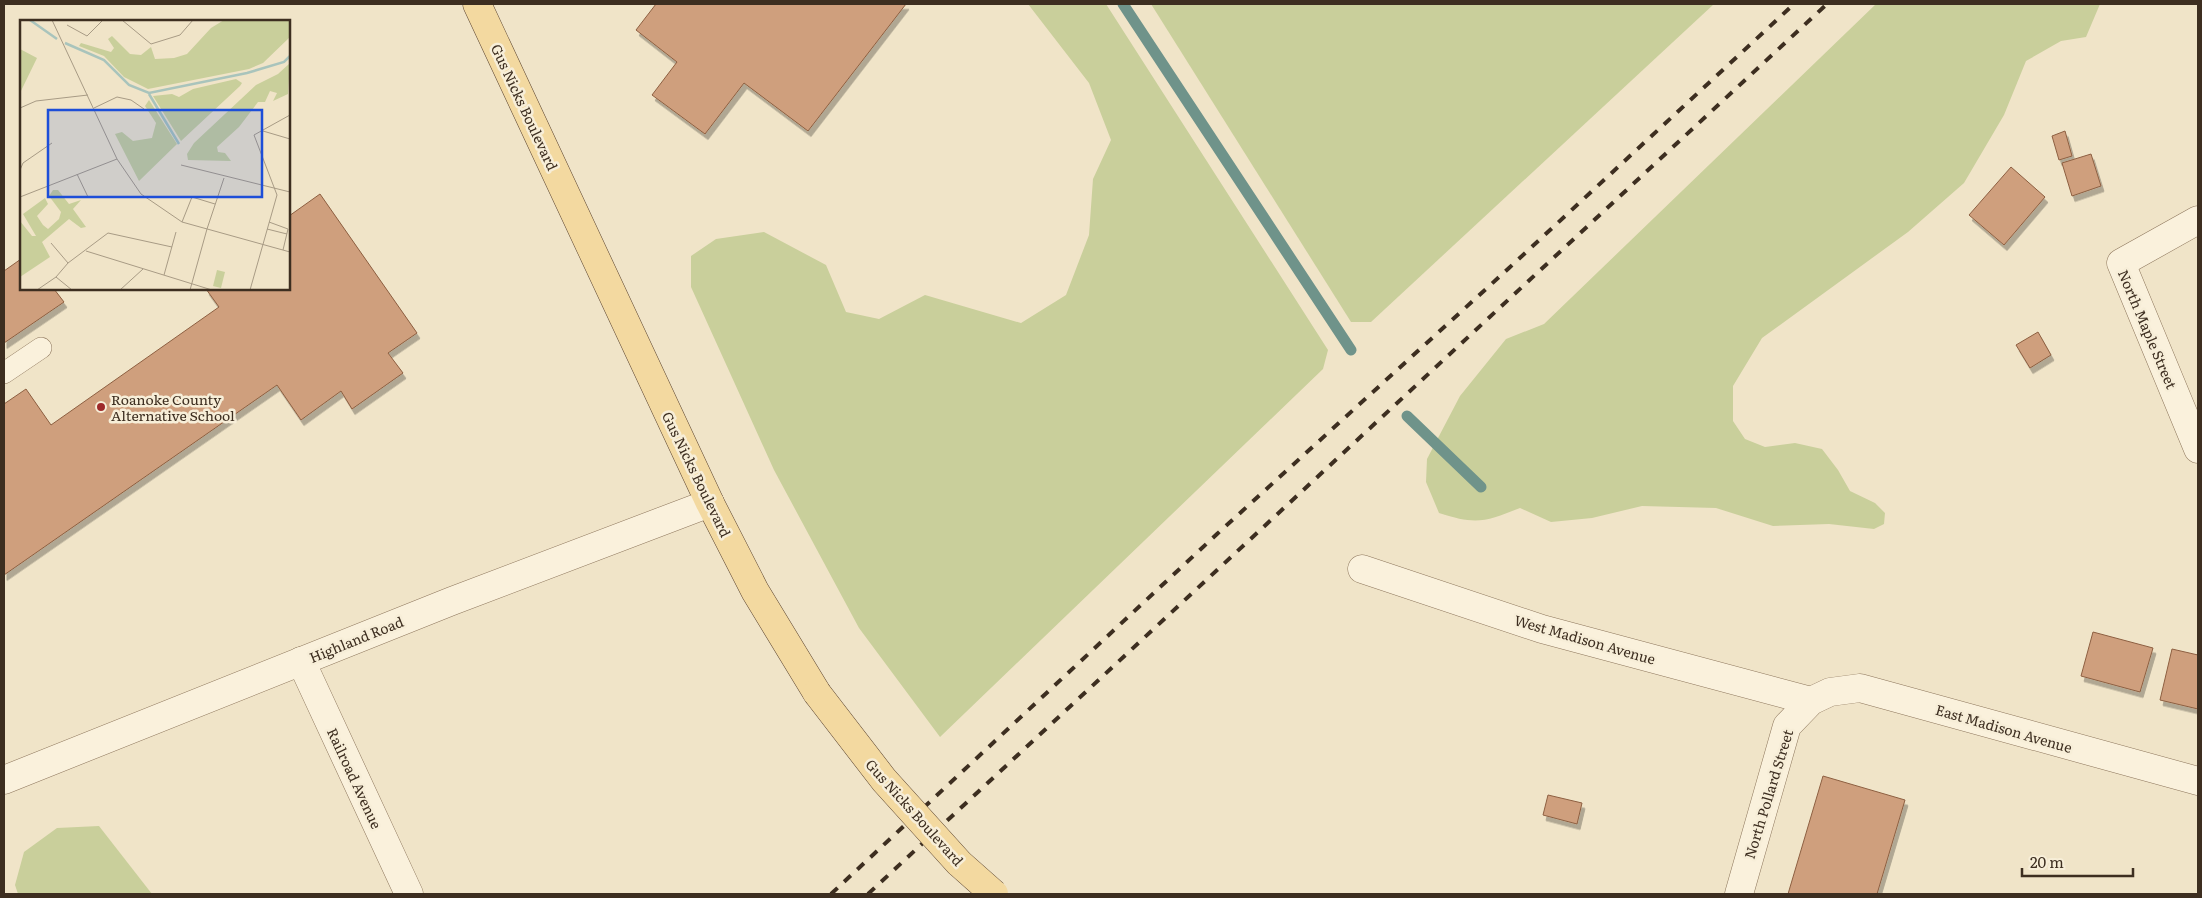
<svg xmlns="http://www.w3.org/2000/svg" width="2202" height="898" font-family="Literata,serif">
	<defs>
		<filter id="shadow"><feDropShadow dx="3" dy="5.5" stdDeviation="0" flood-color="#0004"/></filter>
	</defs>
	<rect width="100%" height="100%" fill="#f0e4c8"/>
	<!-- green -->
	<g fill="#c9cf9b">
		<polygon points="1028,4 1106,4 1328,350 1323,369 940,737 859,628 774,470 691,287 691,256 716,239 764,232 826,265 846,312 879,319 925,295 1021,323 1066,295 1089,235 1093,179 1111,140 1089,83"/>
		<polygon points="1151,4 1714,4 1371,322 1351,322"/>
		<path d="M 1876,4 L 2100,4 L 2086,37 L 2061,41 L 2026,61 L 2004,115 L 1964,183 L 1908,232 L 1762,338 L 1733,386 L 1733,421 L 1745,439 L 1765,447 L 1795,443 L 1822,449 L 1838,470 L 1850,491 L 1875,503 L 1885,513 L 1884,524 L 1874,529 L 1829,524 L 1773,526 L 1716,508 L 1642,506 L 1592,518 L 1551,522 L 1520,508 C 1485,522 1476,525 1439,513 L 1426,482 L 1427,459 L 1460,396 L 1506,339 L 1544,324 Z"/>
		<polygon points="99,826 152,894 18,894 15,885 24,852 57,828"/>
	</g>
	<g fill="none" stroke-linecap="round" stroke-linejoin="round">
		<!-- stream -->
		<g stroke="#6f938a" stroke-width="11">
			<polyline points="1123,4 1351,350"/>
			<polyline points="1407,416 1481,487"/>
		</g>
	</g>
	<!-- building -->
	<g fill="#cf9f7d" stroke="#8d5f41" filter="url(#shadow)">
		<polygon points="656,4 906,4 808,131 744,83 705,134 652,95 677,62 636,30"/>
		<polygon points="2065,131 2072,156 2059,160 2052,136"/>
		<polygon points="2091,154 2101,186 2072,196 2062,163"/>
		<polygon points="2011,167 2045,197 2004,245 1969,215"/>
		<polygon points="320,194 417,333 388,353 403,373 352,409 341,391 301,420 277,385 4,575 4,404 26,389 51,425 219,307 206,289 289,289 289,216"/>
		<polygon points="21,259 21,289 54,289 64,302 4,343 4,271"/>
		<polygon points="2038,332 2051,355 2030,368 2016,345"/>
		<polygon points="2093,632 2153,648 2140,692 2081,676"/>
		<polygon points="2172,649 2198,655 2198,709 2160,700"/>
		<polygon points="1823,776 1905,800 1877,894 1788,894"/>
		<polygon points="1548,795 1582,803 1577,824 1543,815"/>
	</g>
	<g fill="none" stroke-linecap="round" stroke-linejoin="round">
		<defs>
			<polyline id="service" points="4,373 41,348"/>
			<g id="minor">
				<polyline points="2198,220 2121,263 2198,449"/>
				<polyline points="1362,569 1542,629 1811,701"/>
				<polyline points="301,661 409,894"/>
				<polyline points="4,780 452,601 710,503"/>
				<polyline points="1739,894 1787,726 1811,701 1830,692 1860,688 2198,781"/>
			</g>
			<polyline id="primary" points="477,4 710,503 755,591 817,693"/>
		</defs>
		<!-- service casing -->
		<use href="#service" stroke="#8d765c" stroke-width="22"/>
		<!-- minor casing -->
		<use href="#minor" stroke="#8d765c" stroke-width="29"/>
		<!-- primary casing -->
		<use href="#primary" stroke="#5b4430" stroke-width="29"/>
		<!-- service -->
		<use href="#service" stroke="#faf1dc" stroke-width="21"/>
		<!-- minor -->
		<use href="#minor" stroke="#faf1dc" stroke-width="28"/>
		<!-- primary -->
		<use href="#primary" stroke="#f3d9a0" stroke-width="28"/>
		<!-- rail -->
		<g stroke="#3d2e20" stroke-width="4" stroke-dasharray="9 9" stroke-linecap="butt">
			<polyline points="831,894 1217,534 1509,268 1794,4"/>
			<polyline points="868,894 1827,4"/>
		</g>
		<defs>
			<polyline id="primary-bridge" points="817,693 884,780 959,863 994,894"/>
		</defs>
		<!-- primary-bridge casing -->
		<use href="#primary-bridge" stroke="#5b4430" stroke-width="29" stroke-linecap="butt"/>
		<!-- primary-bridge -->
		<use href="#primary-bridge" stroke="#f3d9a0" stroke-width="28"/>
	</g>
	<!-- markers -->
	<circle fill="#9e2a2b" stroke="#f7eed8" stroke-width="2" cx="101" cy="407" r="5"/>
	<g text-anchor="middle" dominant-baseline="central" stroke-width="5" stroke-linejoin="round" paint-order="stroke">
		<!-- street labels -->
		<g font-size="14" fill="#3d2e20" stroke="#f7eed8">
			<text transform="translate(525 107) rotate(65)">Gus Nicks Boulevard</text>
			<text transform="translate(2148 329) rotate(67)">North Maple Street</text>
			<text transform="translate(697 474) rotate(64)">Gus Nicks Boulevard</text>
			<text transform="translate(356 639) rotate(-22)">Highland Road</text>
			<text transform="translate(1585 639) rotate(16)">West Madison Avenue</text>
			<text transform="translate(2004 728) rotate(16)">East Madison Avenue</text>
			<text transform="translate(355 778) rotate(65)">Railroad Avenue</text>
			<text transform="translate(1768 794) rotate(-73)">North Pollard Street</text>
			<text transform="translate(915 812) rotate(48)">Gus Nicks Boulevard</text>
		</g>
		<!-- poi labels -->
		<g font-size="14" fill="#3d2e20" stroke="#f7eed8" text-anchor="start">
			<text x="111" y="399">Roanoke County<tspan x="111" dy="16">Alternative School</tspan></text>
		</g>
	</g>
	<!-- overview -->
	<g transform="translate(20 20)">
		<rect width="270" height="270" fill="#f0e4c8"/>
		<path d="M 204,0 L 270,0 L 270,17 L 243,43 L 229,49 L 128,69 L 104,57 L 84,36 L 59,26 L 61,23 L 91,32 L 94,28 L 88,19 L 92,16 L 110,34 L 121,35 L 131,27 L 135,39 L 154,38 L 167,34 L 191,8 ZM 0,29 L 17,38 L 0,73 ZM 270,43 L 268,74 L 253,81 L 257,73 L 250,71 L 245,82 L 238,82 L 219,107 L 197,127 L 198,132 L 205,133 L 211,141 L 168,140 L 167,134 L 174,123 L 236,65 L 258,54 ZM 216,59 L 222,63 L 220,66 L 161,121 L 133,76 L 152,74 L 159,77 L 173,69 ZM 129,80 L 157,124 L 119,161 L 95,114 L 102,112 L 113,121 L 132,118 L 136,103 L 125,86 ZM 33,170 L 38,170 L 49,184 L 61,180 L 53,189 L 66,207 L 61,208 L 49,199 L 22,222 L 30,237 L 0,257 L 0,201 L 12,216 L 16,216 L 3,194 L 25,178 L 28,184 L 17,196 L 23,205 L 28,209 L 39,199 L 41,192 L 29,176 ZM 197,250 L 205,252 L 201,268 L 193,266 Z" fill="#c9cf9b"/>
		<path fill="none" stroke="#a9c4bc" stroke-width="2.5" d="M 10,0 L 37,19M 45,23 L 84,40 L 109,65 L 129,73 L 227,53 L 264,42 L 270,36M 129,74 L 159,124"/>
		<path fill="none" stroke="#a89b85" stroke-width="1" d="M 32,0 L 97,139 L 121,174 L 162,202 L 270,232M 102,0 L 131,24 L 160,15 L 173,0M 47,5 L 67,16 L 83,0M 0,88 L 16,81 L 68,75M 74,88 L 97,77 L 111,80 L 124,89M 243,111 L 270,119M 161,145 L 270,172M 0,150 L 3,143 L 32,123M 57,154 L 68,177M 0,177 L 97,139M 162,202 L 172,177 L 195,184M 249,202 L 268,209 L 263,230M 187,209 L 204,158M 247,209 L 267,214M 31,223 L 48,243M 66,231 L 192,270M 144,255 L 156,212M 36,257 L 52,270M 17,270 L 36,257 L 48,243 L 88,213 L 152,227M 100,270 L 123,249M 170,270 L 187,209M 230,270 L 257,175 L 234,115 L 270,95"/>
		<path fill="#1d4ed8" fill-opacity="0.15" stroke="#1d4ed8" stroke-width="2.5" d="M 28,90 L 242,90 L 242,177 L 28,177 Z"/>
		<rect width="270" height="270" fill="none" stroke="#3d2e20" stroke-width="2.5"/>
	</g>
	<!-- border -->
	<rect width="2202" height="898" fill="none" stroke="#3d2e20" stroke-width="10"/>
	<!-- scale -->
	<path d="M2022 868v8h111v-8" fill="none" stroke="#3d2e20" stroke-width="2.5"/>
	<text x="2030" y="868" font-size="15" fill="#3d2e20" stroke="#f7eed8" stroke-width="4" paint-order="stroke">20 m</text>
</svg>
